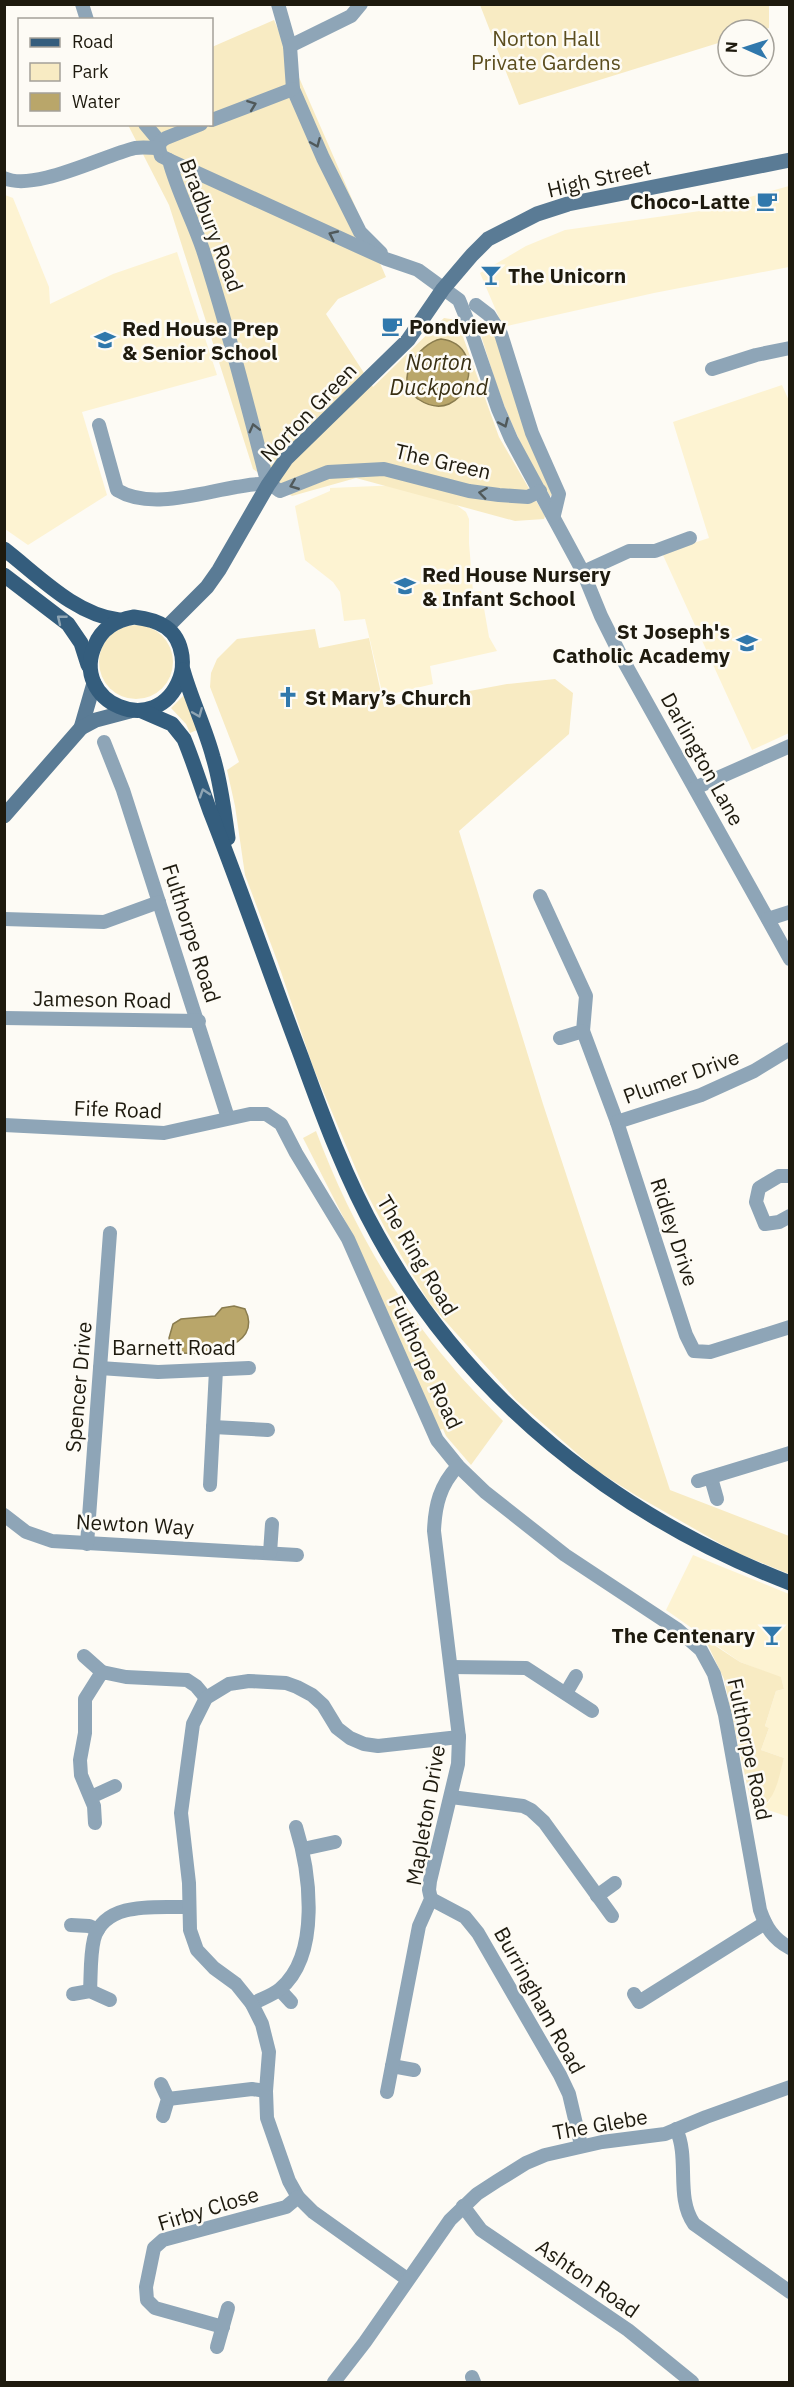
<svg xmlns="http://www.w3.org/2000/svg" width="794" height="2387" font-family="'IBM Plex Sans',sans-serif">
	<rect width="100%" height="100%" fill="#fdfbf5"/>
	<!-- built -->
	<g fill="#fdf3d2">
		<polygon points="789,186 789,267 654,293 503,327 480,273 526,246 565,230 700,211"/>
		<polygon points="5,195 13,198 49,287 50,304 113,274 177,252 217,375 82,412 107,495 28,545 5,529"/>
		<polygon points="782,385 790,403 789,733 752,750 662,553 709,538 673,422"/>
		<polygon points="400,485 455,504 466,512 469,519 469,543 473,592 481,591 489,637 497,651 430,666 433,684 383,696 365,619 344,621 340,592 333,582 305,560 295,506 330,491 330,488"/>
		<polygon points="693,1555 789,1594 789,1817 762,1808 769,1802 784,1758 761,1750 769,1728 765,1726 776,1691 784,1689 781,1678 740,1662 666,1610"/>
	</g>
	<!-- green -->
	<g fill="#f8ebc3">
		<polygon points="480,5 769,5 769,28 762,30 728,30 728,40 519,105"/>
		<polygon points="274,20 386,277 338,299 326,314 373,387 444,318 457,320 499,437 545,516 544,519 515,521 356,478 292,496 253,469 169,205 128,125 212,124 212,47"/>
		<polygon points="480,320 489,324 496,334 552,495 550,496 527,457 507,413 497,387 479,329"/>
		<circle cx="136" cy="662" r="37"/>
		<polygon points="315,629 319,648 369,638 384,707 507,684 555,679 573,693 569,734 459,831 543,1104 670,1490 789,1536 789,1574 735,1552 637,1496 596,1470 516,1400 430,1304 387,1232 363,1186 313,1067 278,963 245,875 235,806 227,770 239,762 210,687 211,673 217,659 237,639"/>
		<polygon points="184,695 197,730 190,733 186,724 171,708"/>
		<path d="M 316,1131 C 347,1214 392,1296 450,1364 C 466,1384 485,1402 503,1421 L 471,1465 L 446,1436 L 443,1429 L 439,1430 L 356,1242 L 303,1138 Z"/>
		<path d="M 705,1639 L 740,1662 L 781,1677 L 784,1689 L 776,1691 L 765,1726 L 769,1728 L 761,1750 L 784,1758 C 779,1776 777,1795 762,1808 L 752,1808 L 724,1679 Z"/>
	</g>
	<!-- water -->
	<g fill="#b9a66a" stroke="#8a7c4e" stroke-width="1.5">
		<path d="M 441,339 C 492,345 466,431 418,399 C 391,382 419,343 441,339 Z"/>
		<path d="M 234,1306 L 245,1309 C 265,1349 198,1357 173,1352 L 169,1338 L 173,1324 L 181,1319 L 215,1316 L 222,1308 Z"/>
	</g>
	<g fill="none" stroke-linecap="round" stroke-linejoin="round">
		<!-- minor -->
		<g stroke="#8ea5b7" stroke-width="14">
			<polyline points="82,4 87,20"/>
			<polyline points="278,4 290,46 293,89 323,158 360,232 381,253"/>
			<polyline points="290,46 351,16 361,4"/>
			<polyline points="212,120 293,89"/>
			<path d="M 145,124 L 160,142 L 159,148 L 161,156 L 169,160 C 177,191 193,220 203,250 C 228,328 248,406 268,485"/>
			<polyline points="160,142 166,138 201,124"/>
			<polyline points="169,160 386,259 418,270 459,300 468,322 498,409 511,439 583,572 601,616 623,660 790,959"/>
			<path d="M 4,178 C 34,192 102,156 135,148 C 143,147 151,148 159,148"/>
			<polyline points="476,305 489,315 501,334 532,433 559,494 554,515"/>
			<polyline points="712,369 756,355 790,348"/>
			<path d="M 99,425 L 117,490 C 150,510 200,493 236,487 C 245,486 258,482 268,485 C 272,485 277,489 280,491 L 328,472 L 384,469 L 469,491 L 499,495 L 528,497 L 540,491"/>
			<polyline points="583,572 629,551 655,551 690,538"/>
			<polyline points="104,742 123,790 228,1118"/>
			<polyline points="695,788 790,746"/>
			<polyline points="540,896 586,996 583,1031 560,1038"/>
			<polyline points="4,919 104,922 159,902"/>
			<polyline points="768,919 790,912"/>
			<polyline points="4,1018 199,1021"/>
			<polyline points="583,1031 617,1122 686,1335 694,1351 710,1352 790,1327"/>
			<polyline points="617,1122 701,1095 754,1071 790,1049"/>
			<path d="M 4,1125 L 164,1133 L 250,1114 L 266,1114 L 281,1124 L 296,1153 L 348,1239 L 437,1440 L 458,1466 L 485,1492 L 565,1555 L 677,1629 L 701,1650 L 714,1674 L 725,1715 L 760,1910 C 766,1927 773,1939 790,1948"/>
			<polyline points="790,1176 779,1176 759,1188 756,1202 765,1224 779,1222 790,1216"/>
			<polyline points="100,1368 158,1372 249,1368"/>
			<polyline points="213,1427 268,1430"/>
			<polyline points="711,1478 717,1499"/>
			<polyline points="698,1481 790,1453"/>
			<polyline points="210,1485 216,1370"/>
			<polyline points="4,1515 26,1532 52,1541 297,1555"/>
			<polyline points="87,1544 110,1233"/>
			<polyline points="270,1553 272,1524"/>
			<polyline points="84,1656 102,1672"/>
			<polyline points="451,1667 526,1668 592,1711"/>
			<polyline points="566,1693 576,1676"/>
			<polyline points="91,1797 115,1786"/>
			<polyline points="451,1797 523,1806 531,1810 544,1822 612,1916"/>
			<polyline points="95,1823 94,1806 81,1775 80,1760 85,1733 85,1699 102,1672 126,1677 187,1680 196,1686 206,1698"/>
			<polyline points="303,1849 335,1842"/>
			<polyline points="597,1896 615,1883"/>
			<polyline points="431,1899 465,1917 478,1933 560,2075 569,2094 581,2145"/>
			<polyline points="71,1925 89,1926 98,1930"/>
			<polyline points="280,1990 291,2002"/>
			<path d="M 90,1991 C 91,1974 90,1956 94,1939 C 105,1900 158,1908 189,1907"/>
			<polyline points="73,1994 90,1991 110,2000"/>
			<polyline points="634,1994 639,2002 765,1923"/>
			<path d="M 252,2004 C 261,1999 273,1995 280,1989 C 321,1955 310,1872 296,1827"/>
			<polyline points="392,2066 414,2070"/>
			<polyline points="161,2084 168,2099 163,2116"/>
			<path d="M 387,2092 L 419,1926 L 431,1899 L 429,1890 L 430,1881 L 458,1764 L 459,1737 L 434,1531 C 435,1505 440,1485 458,1466"/>
			<polyline points="168,2099 252,2089 266,2091"/>
			<path d="M 676,2129 C 690,2158 675,2197 694,2224 L 790,2292"/>
			<polyline points="463,2206 481,2230 628,2330 692,2382"/>
			<polyline points="407,2279 313,2212 298,2197 289,2181 267,2118 266,2091 269,2052 262,2024 252,2004 236,1984 214,1968 197,1950 190,1930 189,1883 181,1813 193,1724 206,1698 229,1684 249,1681 286,1683 297,1687 312,1695 323,1705 337,1728 350,1738 364,1744 378,1746 459,1737"/>
			<polyline points="223,2327 155,2308 147,2300 146,2287 154,2248 163,2240 286,2207 298,2197"/>
			<polyline points="217,2347 228,2308"/>
			<polyline points="472,2377 474,2382"/>
			<polyline points="334,2382 365,2342 450,2220 477,2194 497,2181 526,2163 545,2155 602,2142 665,2134 706,2117 790,2087"/>
		</g>
		<!-- secondary -->
		<g stroke="#5a7b95" stroke-width="15">
			<polyline points="168,626 207,587 219,570 268,485 286,459 408,340 443,289 472,255 488,239 537,214 568,204 790,160"/>
			<polyline points="81,728 94,683"/>
			<polyline points="4,816 81,728 96,720 130,711"/>
		</g>
		<!-- primary -->
		<g stroke="#345d7d" stroke-width="15">
			<path d="M 4,549 C 39,576 74,614 119,620"/>
			<polyline points="4,575 68,624 81,643 88,665"/>
			<path d="M 134,617 C 159,620 178,628 182,656 C 183,664 183,670 180,678 C 157,741 69,702 95,645 C 102,628 116,620 134,617 Z"/>
			<path d="M 183,670 C 191,699 205,727 213,757 C 221,783 224,811 228,838"/>
			<path d="M 142,711 L 172,724 L 184,739 C 194,763 201,787 210,811 C 242,892 270,974 301,1056 C 323,1117 346,1179 378,1236 C 467,1398 618,1517 790,1583"/>
		</g>
	</g>
	<!-- one-way arrows -->
	<defs><path id="oneway-chevron" d="M-2-3.5L2.5 0L-2 3.5" fill="none" stroke-width="1.6" stroke-linecap="round" stroke-linejoin="round" transform="scale(1.5)"/></defs>
	<g stroke="#50595a">
		<use href="#oneway-chevron" transform="translate(252 105) rotate(-21)"/>
		<use href="#oneway-chevron" transform="translate(316 143) rotate(67)"/>
		<use href="#oneway-chevron" transform="translate(333 235) rotate(-155)"/>
		<use href="#oneway-chevron" transform="translate(504 423) rotate(66)"/>
		<use href="#oneway-chevron" transform="translate(254 428) rotate(-104)"/>
		<use href="#oneway-chevron" transform="translate(294 485) rotate(158)"/>
		<use href="#oneway-chevron" transform="translate(483 493) rotate(-172)"/>
	</g>
	<g stroke="#8ea4b3">
		<use href="#oneway-chevron" transform="translate(61 619) rotate(-141)"/>
		<use href="#oneway-chevron" transform="translate(198 713) rotate(68)"/>
		<use href="#oneway-chevron" transform="translate(204 793) rotate(-108)"/>
	</g>
	<!-- icons -->
	<defs>
		<symbol id="cafe-bare" viewBox="-9 -9 18 18"><path d="M-5.5-4.5H6V0H3Q3 3.5 0 3.5H-2.5Q-5.5 3.5-5.5 0ZM3-3.2v2h1.7v-2ZM-6 4.5H4V6H-6Z" fill="#3078ac" stroke="#fdfbf5" stroke-width="2.5" paint-order="stroke"/></symbol>
		<symbol id="bar-bare" viewBox="-9 -9 18 18"><path d="M-6-5H6L.8 .8V4.5H3.5V6h-7V4.5H-.8V.8Z" fill="#3078ac" stroke="#fdfbf5" stroke-width="2.5" paint-order="stroke"/></symbol>
		<symbol id="school-bare" viewBox="-9 -9 18 18"><path d="M0-5L7-2L0 1L-7-2ZM-4 1L0 2.5L4 1V4Q0 6-4 4Z" fill="#3078ac" stroke="#fdfbf5" stroke-width="2.5" paint-order="stroke"/></symbol>
		<symbol id="church-bare" viewBox="-9 -9 18 18"><path d="M-1.2-6h2.4v3.5h3.3v2.4h-3.3V6h-2.4V-.1h-3.3v-2.4h3.3Z" fill="#3078ac" stroke="#fdfbf5" stroke-width="2.5" paint-order="stroke"/></symbol>
	</defs>
	<g fill-rule="evenodd">
		<use href="#cafe-bare" x="752" y="186" width="30" height="30"/>
		<use href="#bar-bare" x="476" y="260" width="30" height="30"/>
		<use href="#cafe-bare" x="377" y="311" width="30" height="30"/>
		<use href="#school-bare" x="90" y="325" width="30" height="30"/>
		<use href="#school-bare" x="390" y="571" width="30" height="30"/>
		<use href="#school-bare" x="732" y="628" width="30" height="30"/>
		<use href="#church-bare" x="273" y="682" width="30" height="30"/>
		<use href="#bar-bare" x="757" y="1620" width="30" height="30"/>
	</g>
	<g text-anchor="middle" dominant-baseline="central" stroke-width="5" stroke-linejoin="round" paint-order="stroke">
		<!-- park labels -->
		<g font-size="21" fill="#5b4d1e" stroke="#fdfbf5">
			<text x="546" y="38">Norton Hall<tspan x="546" dy="24">Private Gardens</tspan></text>
		</g>
		<!-- street labels -->
		<g font-size="21" fill="#1e1a0e" stroke="#fdfbf5">
			<text transform="translate(599 178) rotate(-13)">High Street</text>
			<text transform="translate(212 225) rotate(69)">Bradbury Road</text>
			<text transform="translate(308 412) rotate(-46)">Norton Green</text>
			<text transform="translate(443 461) rotate(13)">The Green</text>
			<text transform="translate(703 759) rotate(61)">Darlington Lane</text>
			<text transform="translate(192 933) rotate(72)">Fulthorpe Road</text>
			<text transform="translate(102 999) rotate(1)">Jameson Road</text>
			<text transform="translate(681 1076) rotate(-20)">Plumer Drive</text>
			<text transform="translate(118 1109) rotate(2)">Fife Road</text>
			<text transform="translate(675 1232) rotate(72)">Ridley Drive</text>
			<text transform="translate(418 1255) rotate(59)">The Ring Road</text>
			<text x="174" y="1347">Barnett Road</text>
			<text transform="translate(426 1362) rotate(65)">Fulthorpe Road</text>
			<text transform="translate(78 1387) rotate(-85)">Spencer Drive</text>
			<text transform="translate(135 1524) rotate(3)">Newton Way</text>
			<text transform="translate(750 1749) rotate(78)">Fulthorpe Road</text>
			<text transform="translate(425 1815) rotate(-80)">Mapleton Drive</text>
			<text transform="translate(540 2000) rotate(61)">Burringham Road</text>
			<text transform="translate(600 2124) rotate(-10)">The Glebe</text>
			<text transform="translate(208 2208) rotate(-17)">Firby Close</text>
			<text transform="translate(588 2278) rotate(35)">Ashton Road</text>
		</g>
		<!-- poi labels -->
		<g font-size="21" font-weight="bold" fill="#1e1a0e" stroke="#fdfbf5" text-anchor="start">
			<text x="750" y="201" text-anchor="end">Choco-Latte</text>
			<text x="508" y="275">The Unicorn</text>
			<text x="409" y="326">Pondview</text>
			<text x="122" y="328">Red House Prep<tspan x="122" dy="24">&amp; Senior School</tspan></text>
			<text x="422" y="574">Red House Nursery<tspan x="422" dy="24">&amp; Infant School</tspan></text>
			<text x="730" y="631" text-anchor="end">St Joseph's<tspan x="730" dy="24">Catholic Academy</tspan></text>
			<text x="305" y="697">St Mary’s Church</text>
			<text x="755" y="1635" text-anchor="end">The Centenary</text>
		</g>
		<!-- water labels -->
		<g font-size="22" font-style="italic" fill="#382f13" stroke="#fdfbf5">
			<text x="439" y="361">Norton<tspan x="439" dy="25">Duckpond</tspan></text>
		</g>
	</g>
	<!-- border -->
	<rect width="794" height="2387" fill="none" stroke="#1e1a0e" stroke-width="12"/>
	<!-- legend -->
	<rect x="18" y="18" width="195" height="108" fill="#fdfbf5" stroke="#a4a199" stroke-width="1.5"/>
	<rect x="30" y="38" width="30" height="9" fill="#345d7d" stroke="#a4a199" stroke-width="1.5"/>
	<text x="72" y="48" font-size="18" fill="#1e1a0e">Road</text>
	<rect x="30" y="63" width="30" height="18" fill="#f8ebc3" stroke="#a4a199" stroke-width="1.5"/>
	<text x="72" y="78" font-size="18" fill="#1e1a0e">Park</text>
	<rect x="30" y="93" width="30" height="18" fill="#b9a66a" stroke="#a4a199" stroke-width="1.5"/>
	<text x="72" y="108" font-size="18" fill="#1e1a0e">Water</text>
	<!-- north arrow -->
	<g transform="translate(746 48) rotate(273)"><circle r="28" fill="#fdfbf5" stroke="#a4a199" stroke-width="1.5"/>
	<path d="M0-4.5L10 22L0 15L-10 22Z" fill="#3078ac"/>
	<text y="-9" font-size="16" font-weight="bold" text-anchor="middle" fill="#1e1a0e">N</text>
	</g>
</svg>
